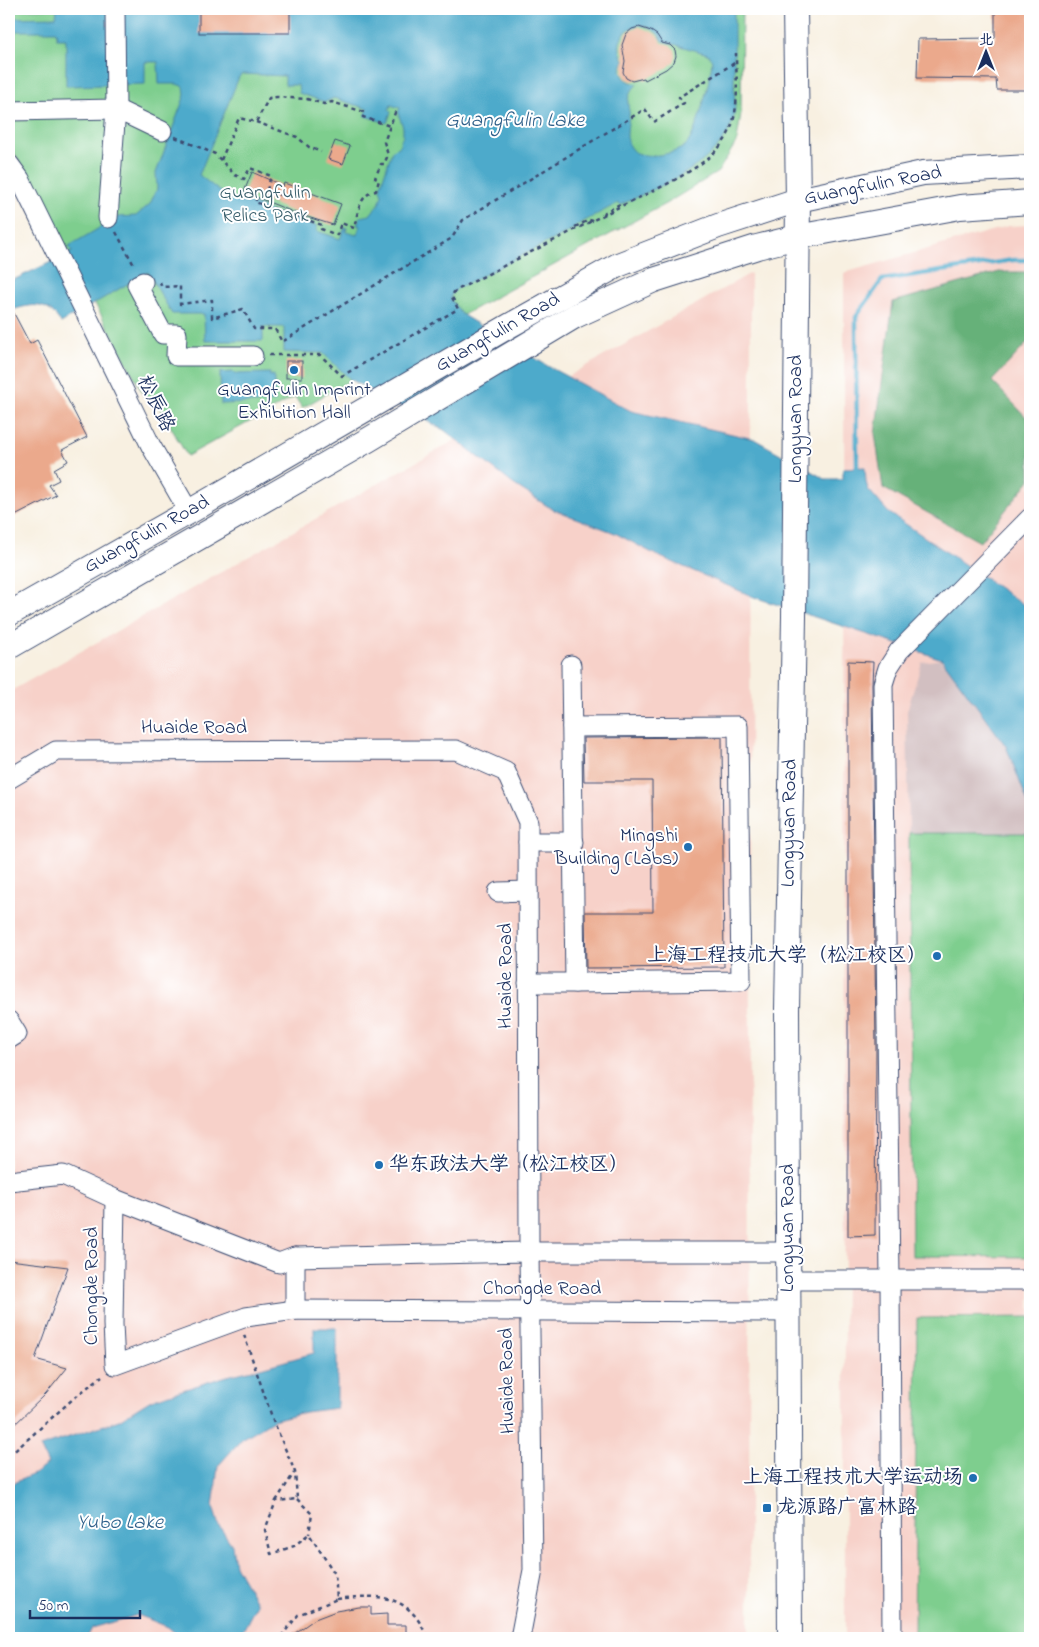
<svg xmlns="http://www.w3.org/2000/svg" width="1039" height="1647" font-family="'Indie Flower','LXGW WenKai TC',sans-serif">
	<rect width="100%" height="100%" fill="#fff"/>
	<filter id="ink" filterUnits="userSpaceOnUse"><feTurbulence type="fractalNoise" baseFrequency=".02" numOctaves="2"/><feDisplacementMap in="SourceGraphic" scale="10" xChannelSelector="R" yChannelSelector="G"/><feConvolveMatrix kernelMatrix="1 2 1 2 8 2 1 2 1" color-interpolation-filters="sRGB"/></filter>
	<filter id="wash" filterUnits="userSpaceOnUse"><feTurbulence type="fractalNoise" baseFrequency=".0096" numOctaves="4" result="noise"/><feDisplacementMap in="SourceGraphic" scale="20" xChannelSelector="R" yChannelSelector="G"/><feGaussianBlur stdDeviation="1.12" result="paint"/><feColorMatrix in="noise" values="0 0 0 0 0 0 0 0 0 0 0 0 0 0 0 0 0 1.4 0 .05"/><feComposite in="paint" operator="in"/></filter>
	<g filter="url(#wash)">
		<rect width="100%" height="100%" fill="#f8f0e1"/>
		<!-- built -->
		<g fill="#f7d1c9">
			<polygon points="1030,225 1030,1638 845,1638 844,273 1008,226"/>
			<polygon points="751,273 749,1638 9,1638 9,692"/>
		</g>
		<!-- industrial -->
		<polygon fill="#d2bfc1" points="942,659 1006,746 1030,808 1030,833 909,833 907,711 922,662"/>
		<!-- green -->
		<g fill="#7ece8e" stroke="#4c7e76">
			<polygon points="9,9 742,9 741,113 737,141 718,172 667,203 465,314 302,408 295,397 187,456 153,395 146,399 14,152 9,147"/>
			<polygon points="909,833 1030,833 1030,1257 912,1256"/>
			<polygon points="1030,1317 1030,1638 914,1638 917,1318"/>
		</g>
		<!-- forest -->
		<polygon fill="#66b179" stroke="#40706c" points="999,272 1030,272 1030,340 992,381 1030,421 1030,480 980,542 883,488 875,434 893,302"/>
		<!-- water -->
		<g fill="#4daacb" stroke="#346c94" fill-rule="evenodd">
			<path d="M 57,9 L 734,9 C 734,33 734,57 734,82 C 734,93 736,105 734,116 C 723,164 659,186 620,205 L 618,203 L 575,226 L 575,228 L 458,288 L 451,295 L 451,300 L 461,314 L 551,368 L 631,411 L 754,439 L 825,479 L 843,479 L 843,468 L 865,467 L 866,482 L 868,489 L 888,512 L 1030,609 L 1030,808 L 1006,746 L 942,659 L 754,597 L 656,555 L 615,533 L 552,509 L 513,484 L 444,430 L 350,379 L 323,353 L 284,352 L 284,327 L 263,327 L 263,341 L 205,341 L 204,314 L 172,314 L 148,272 L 61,323 C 47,300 31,304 9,311 L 9,282 L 72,252 L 69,246 L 118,217 L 136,216 L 150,204 L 157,189 L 156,173 L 185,95 L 184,87 L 177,84 L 159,84 L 158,62 L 145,62 L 145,84 L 66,86 L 66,39 L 57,39 L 56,31 L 9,31 L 9,18 L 56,17 ZM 639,25 C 650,26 657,31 663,41 L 708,54 L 712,61 C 711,78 697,134 686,145 C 676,155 637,162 629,146 C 625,137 628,125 629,116 C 630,112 628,109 628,104 C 627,96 632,90 637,84 C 624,81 617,73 624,60 C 614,44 622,29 639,25 ZM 242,74 L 285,76 L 285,85 L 298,85 L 299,93 L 325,102 L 334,98 L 368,109 L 365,116 L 387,123 L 391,112 L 389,110 L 391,105 L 400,108 L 398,113 L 403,127 L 403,135 L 399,146 L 392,151 L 380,188 L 382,195 L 380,202 L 370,215 L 360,217 L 357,225 L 360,226 L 357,235 L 346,232 L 347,228 L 345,227 L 340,239 L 317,231 L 317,226 L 277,214 L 252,203 L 240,202 L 218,190 L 199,175 L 239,77 Z"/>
			<polygon points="234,372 234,374 270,373 270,376 274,375 275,402 221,404 220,373"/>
			<polygon points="314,1328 337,1328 337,1408 305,1412 273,1420 242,1439 218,1466 213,1507 219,1526 232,1545 235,1565 257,1604 239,1638 181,1638 168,1627 138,1615 92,1628 87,1638 9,1638 9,1485 34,1474 48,1464 40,1447 119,1420 151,1400 227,1376 257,1369 314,1353"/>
		</g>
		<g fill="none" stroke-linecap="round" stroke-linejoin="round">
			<!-- stream -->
			<polyline stroke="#4daacb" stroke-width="4.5" points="857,467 856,317 882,280 1013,260 1030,260"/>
		</g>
		<g id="blocks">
			<!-- building -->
			<g fill="#eba98c">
				<rect x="199" y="9" width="91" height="24"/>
				<polygon points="995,9 1030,9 1030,90 997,90 996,79 917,78 918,39 995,38"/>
				<polygon points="639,27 651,31 657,35 662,43 670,45 675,50 676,56 674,62 666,69 645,80 644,78 632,81 626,78 623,72 625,61 622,45 626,34 632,29"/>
				<polygon points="335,141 350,146 343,164 328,159"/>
				<polygon points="252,172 283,186 284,183 341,204 333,225 298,214 244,192"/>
				<polygon points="9,304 30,344 37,340 87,437 62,450 68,461 54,469 59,480 49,485 56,495 9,519"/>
				<rect x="286" y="361" width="16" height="17"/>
				<polygon points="848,661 873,662 872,684 876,1049 875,1235 848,1236"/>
				<polygon points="722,737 724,967 586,968 585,912 653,912 652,781 584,781 583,738"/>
				<polygon points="9,1260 68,1267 35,1359 67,1368 46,1394 9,1430"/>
				<polygon points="359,1607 371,1607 371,1615 387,1614 387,1625 406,1625 406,1638 288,1638 315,1619 336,1611"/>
			</g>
		</g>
	</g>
	<g filter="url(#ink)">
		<use href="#blocks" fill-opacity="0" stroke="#3c4c72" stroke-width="1"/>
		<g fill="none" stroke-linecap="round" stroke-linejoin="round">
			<defs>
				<g id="minor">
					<polyline points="9,111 116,109 115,11"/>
					<polyline points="9,164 20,179 151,446 189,512"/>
					<polyline points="108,218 116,109 162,131"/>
					<polyline points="143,282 137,285 163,334 177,334 176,356 253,356"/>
					<polyline points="572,727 738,726 741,981 575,983"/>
					<polyline points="9,779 56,751 456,750 506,772 528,822 529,1252 533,1570 521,1633 519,1638"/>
					<polyline points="528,842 574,842"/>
					<polyline points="498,892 528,891"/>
					<polyline points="528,983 575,983 571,665"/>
					<polyline points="9,1021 17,1034 9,1039"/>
					<polyline points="9,1181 63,1175 115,1199 279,1263 295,1257 529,1252 789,1252"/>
					<polyline points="115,1199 113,1324 115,1365 246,1317 295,1310 789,1312"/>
					<polyline points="789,1280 1030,1280"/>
					<polyline points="295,1310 295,1257"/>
					<polyline points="892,1638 890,1280 883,684 888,668 899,651 1030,518"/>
				</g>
				<g id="major">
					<polyline points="9,614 189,512 509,326 618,265 718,226 798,200 923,173 1030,167"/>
					<polyline points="9,647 368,440 575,316 654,280 757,247 797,237 960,207 1030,202"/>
					<polyline points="790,1638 787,1010 794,617 798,200 795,9"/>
				</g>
			</defs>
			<!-- minor casing -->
			<use href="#minor" stroke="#3c4c72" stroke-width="21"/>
			<!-- major casing -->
			<use href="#major" stroke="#3c4c72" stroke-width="26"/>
			<!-- path -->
			<g stroke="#3c4c72" stroke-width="2.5" stroke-dasharray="4 4" stroke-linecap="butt">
				<polyline points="256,122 297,137 309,147 321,152"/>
				<polyline points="175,137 215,154 235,175 244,179 250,168 271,176 267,190 280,195"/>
				<polyline points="221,160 239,118 256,122 269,98 277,97 307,99 324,104 332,102 364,112 363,117 390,126"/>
				<path d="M 257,197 L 255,202 L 322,225 L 321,229 L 337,235 L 341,223 L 354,228 C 358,213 359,194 376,191 L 379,180 L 375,178 L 381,164 L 384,164 L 388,155 L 384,142 L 396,110"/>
				<polyline points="604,215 605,212 620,204"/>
				<polyline points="575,227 589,220 593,221"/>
				<polyline points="116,232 135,267"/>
				<polyline points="160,282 162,287 180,286 180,304 212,300 212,318 243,309 254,329 275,329 282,342 452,238 463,220 645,109 654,122 684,103 679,97 736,62"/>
				<path d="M 269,355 L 320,355 L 342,376 L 458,309 L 452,297 L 454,292 L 459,289 C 511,262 563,236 615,209 C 647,193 707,170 726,138 C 741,113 736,81 736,53"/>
				<polyline points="244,1335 273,1420 295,1472 297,1499 276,1501 265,1530 271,1554 294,1546 309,1534 335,1574 337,1599 298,1615 280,1638"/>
				<polyline points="9,1456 74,1398 102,1376"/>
				<polyline points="297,1499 312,1514 309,1534"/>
				<polyline points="276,1501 294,1473"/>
				<path d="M 337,1599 C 377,1594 411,1593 427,1638"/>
			</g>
			<!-- minor -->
			<use href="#minor" stroke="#fff" stroke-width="19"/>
			<!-- major -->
			<use href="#major" stroke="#fff" stroke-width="24"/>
		</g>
	</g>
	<!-- markers -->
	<g fill="#1f6fb2" stroke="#fff" stroke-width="2">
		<circle cx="294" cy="370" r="5"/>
		<circle cx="688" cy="847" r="5"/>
		<circle cx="937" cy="956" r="5"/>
		<circle cx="379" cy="1165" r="5"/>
		<circle cx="973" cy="1478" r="5"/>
		<rect x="762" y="1503" width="10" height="10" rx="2.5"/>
	</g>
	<g text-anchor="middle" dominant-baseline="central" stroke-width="4" stroke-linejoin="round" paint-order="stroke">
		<!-- street labels -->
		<g font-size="20" fill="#1b2f5e" stroke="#fff">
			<text transform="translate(873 186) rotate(-11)">Guangfulin Road</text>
			<text transform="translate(498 333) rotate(-30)">Guangfulin Road</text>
			<text transform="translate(155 404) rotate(64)">松辰路</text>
			<text transform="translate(796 419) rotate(-90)">Longyuan Road</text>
			<text transform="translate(147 535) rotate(-29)">Guangfulin Road</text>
			<text x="194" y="728">Huaide Road</text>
			<text transform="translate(790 823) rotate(-89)">Longyuan Road</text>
			<text transform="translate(506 976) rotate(-90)">Huaide Road</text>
			<text transform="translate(788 1228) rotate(-90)">Longyuan Road</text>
			<text transform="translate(92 1286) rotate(-90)">Chongde Road</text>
			<text x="542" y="1289">Chongde Road</text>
			<text transform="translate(508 1381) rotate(-91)">Huaide Road</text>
		</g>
		<!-- park labels -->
		<g font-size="20" fill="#395f6c" stroke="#fff">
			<text x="265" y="193">Guangfulin<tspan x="265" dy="23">Relics Park</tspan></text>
		</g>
		<!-- poi labels -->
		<g font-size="20" fill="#1b2f5e" stroke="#fff" text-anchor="end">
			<text x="294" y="390" text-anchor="middle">Guangfulin Imprint<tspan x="294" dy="23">Exhibition Hall</tspan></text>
			<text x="678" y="836">Mingshi<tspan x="678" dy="23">Building (Labs)</tspan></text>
			<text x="927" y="956">上海工程技术大学（松江校区）</text>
			<text x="389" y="1165" text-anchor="start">华东政法大学（松江校区）</text>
			<text x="963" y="1478">上海工程技术大学运动场</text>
			<text x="777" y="1508" text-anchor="start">龙源路广富林路</text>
		</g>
		<!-- water labels -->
		<g font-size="21" font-style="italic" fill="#2f608a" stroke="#fff">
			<text x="515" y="121">Guangfulin Lake</text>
			<text x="120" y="1523">Yubo Lake</text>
		</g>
	</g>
	<!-- margin -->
	<rect width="1039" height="1647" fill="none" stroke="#fff" stroke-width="30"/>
	<!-- north arrow -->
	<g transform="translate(986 52)" stroke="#ffffff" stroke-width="4" paint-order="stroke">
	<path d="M0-4L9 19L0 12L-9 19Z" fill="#1b2f5e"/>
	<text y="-8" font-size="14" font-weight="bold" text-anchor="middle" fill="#1b2f5e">北</text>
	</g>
	<!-- scale -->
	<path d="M30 1610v8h110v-8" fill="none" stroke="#1b2f5e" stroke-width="2.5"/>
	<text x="38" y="1610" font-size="15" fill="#1b2f5e" stroke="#ffffff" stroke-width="4" paint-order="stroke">50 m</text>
</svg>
